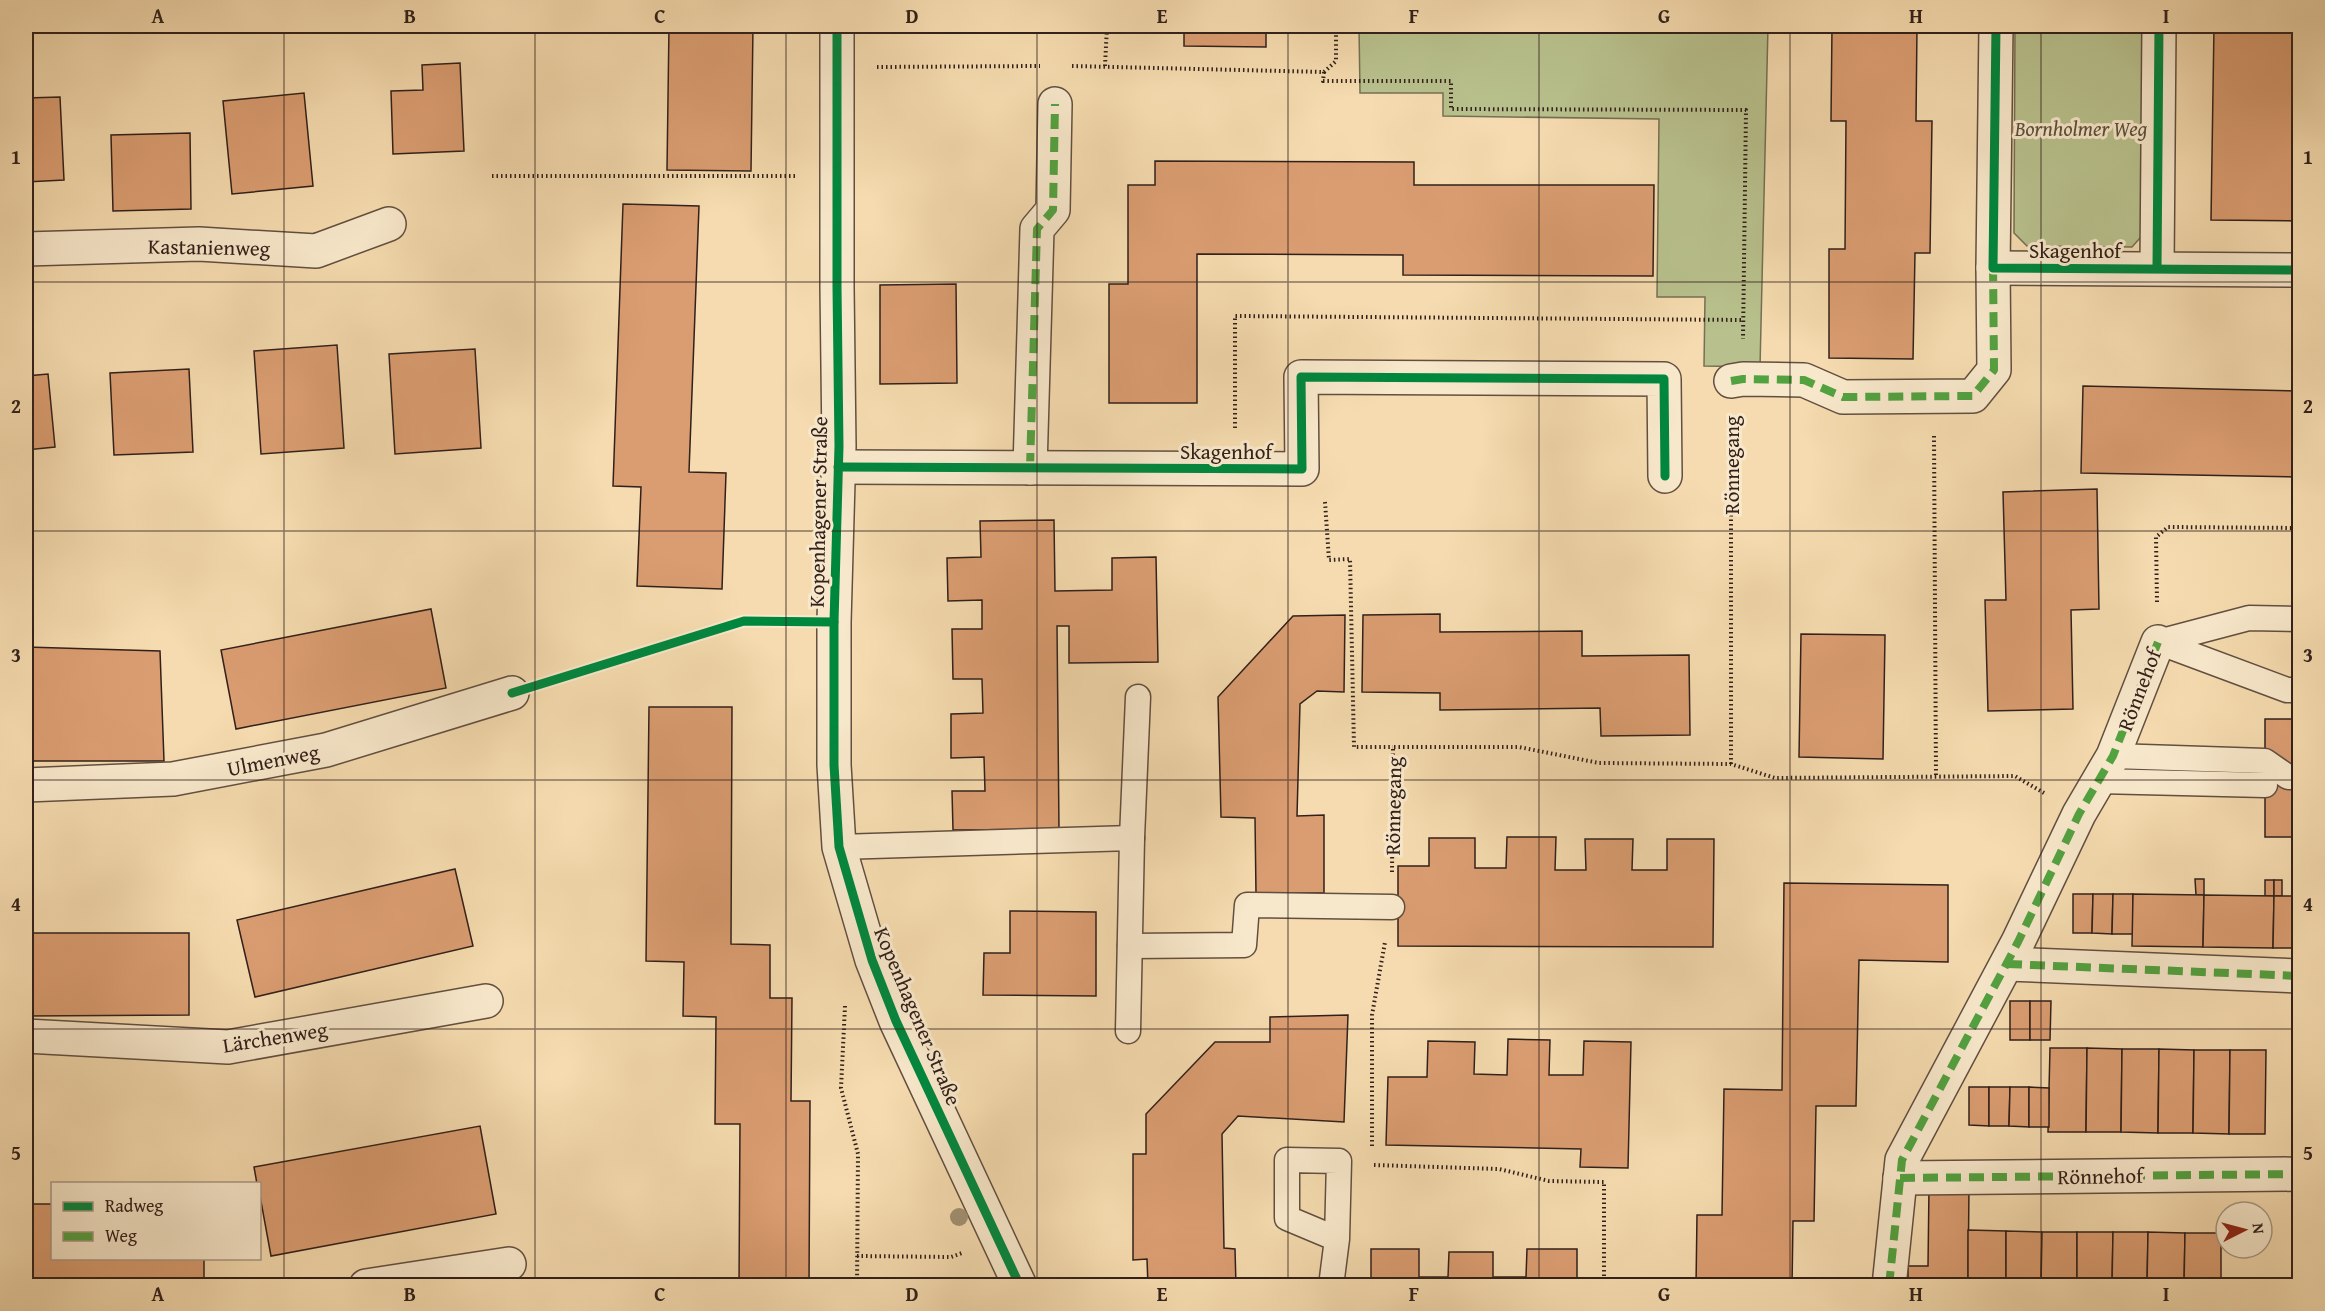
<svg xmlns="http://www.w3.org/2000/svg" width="2325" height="1311" font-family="'Gentium Book Plus',serif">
	<rect width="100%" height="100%" fill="#f5dbaf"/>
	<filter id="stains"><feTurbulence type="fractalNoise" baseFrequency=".00333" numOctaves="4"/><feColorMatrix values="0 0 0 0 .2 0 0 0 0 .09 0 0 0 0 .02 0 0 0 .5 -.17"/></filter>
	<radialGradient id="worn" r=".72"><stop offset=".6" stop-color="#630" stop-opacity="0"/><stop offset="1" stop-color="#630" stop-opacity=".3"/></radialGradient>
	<!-- green -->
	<g fill="#b8c18d" stroke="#747054" stroke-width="1.5">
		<polygon points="1359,26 1768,26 1760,367 1704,366 1705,297 1657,297 1659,119 1443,116 1443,93 1360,93"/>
		<polygon points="2015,26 2149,26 2147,230 2132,247 2027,246 2014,233"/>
	</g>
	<!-- building -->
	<g fill="#da9d71" stroke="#31201b" stroke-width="1.5">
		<polygon points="669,26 753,26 751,171 667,170"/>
		<polygon points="1184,26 1266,26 1266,47 1184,46"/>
		<polygon points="1832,26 1917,26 1916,121 1932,121 1930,253 1915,253 1913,359 1829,358 1829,249 1845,249 1846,121 1831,121"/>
		<polygon points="2214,26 2300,26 2300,221 2211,220"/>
		<polygon points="460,63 464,151 393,154 391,91 423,90 422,65"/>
		<polygon points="304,93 313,186 232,194 223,101"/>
		<polygon points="60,97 64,180 26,182 26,98"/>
		<polygon points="190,133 191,209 113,211 111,135"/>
		<polygon points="1155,161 1414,162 1414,185 1654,185 1653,276 1403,275 1403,255 1197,254 1197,403 1109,403 1109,284 1128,284 1128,185 1155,185"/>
		<polygon points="623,204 699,206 689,472 726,473 722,589 637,586 641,487 613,486"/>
		<polygon points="956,284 957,383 880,384 880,285"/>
		<polygon points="337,345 344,448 261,454 254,351"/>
		<polygon points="475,349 481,448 395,454 389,354"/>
		<polygon points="189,369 193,452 114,455 110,373"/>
		<polygon points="48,374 55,447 26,450 26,376"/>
		<polygon points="2083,386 2300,391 2300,477 2081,473"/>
		<polygon points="2097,489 2099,609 2071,610 2073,709 1988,711 1985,600 2006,600 2003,492"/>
		<polygon points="1054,520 1055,591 1112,590 1112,558 1156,557 1158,662 1069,663 1069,626 1057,626 1059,829 953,830 952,791 985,791 984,757 951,758 951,714 983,713 982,679 953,679 952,629 982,629 982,600 948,601 947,558 981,557 980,521"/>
		<polygon points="431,609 446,688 236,729 221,650"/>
		<polygon points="1440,614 1440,632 1582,631 1582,656 1689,655 1690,735 1601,736 1600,708 1440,710 1440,693 1362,692 1363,615"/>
		<polygon points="1345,615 1344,692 1317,691 1300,704 1297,816 1324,815 1324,893 1256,893 1255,818 1221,817 1218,697 1293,616"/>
		<polygon points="1801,634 1885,635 1883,759 1799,757"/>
		<polygon points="26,647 160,651 164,761 26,761"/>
		<polygon points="649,707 732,707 731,944 770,945 770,998 792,998 791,1101 810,1101 809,1286 739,1286 740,1124 715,1124 716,1017 683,1016 684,962 646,961"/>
		<rect x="2265" y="719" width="35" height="118"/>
		<polygon points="1507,837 1556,837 1555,870 1586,870 1585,839 1633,839 1632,870 1667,870 1667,839 1714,839 1713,947 1398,946 1398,866 1429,866 1429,838 1475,838 1475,868 1506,868"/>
		<polygon points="455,869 473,946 255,997 237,920"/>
		<polygon points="2195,879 2204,879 2204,895 2196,895"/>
		<rect x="2265" y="880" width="9" height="16"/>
		<rect x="2274" y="880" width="8" height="16"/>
		<polygon points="1784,883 1948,885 1948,962 1859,960 1856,1106 1816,1106 1814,1221 1793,1221 1792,1286 1696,1286 1697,1215 1722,1215 1724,1089 1782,1090"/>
		<polygon points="2073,894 2093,894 2092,933 2073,933"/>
		<polygon points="2093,894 2113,894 2112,934 2092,933"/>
		<polygon points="2113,894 2133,894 2133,934 2112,934"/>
		<polygon points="2133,894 2204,895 2203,947 2132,946"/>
		<polygon points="2204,895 2274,896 2273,948 2203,947"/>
		<polygon points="2274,896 2300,896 2300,948 2273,948"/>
		<polygon points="1010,911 1096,912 1096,996 983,995 984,953 1010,953"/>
		<polygon points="26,933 189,933 189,1015 26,1016"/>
		<rect x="2010" y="1001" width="20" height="39"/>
		<polygon points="2030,1001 2051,1001 2050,1040 2030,1040"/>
		<polygon points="1348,1015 1344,1122 1238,1116 1222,1134 1224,1248 1235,1249 1236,1286 1148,1286 1147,1259 1133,1260 1133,1154 1146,1154 1146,1114 1215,1042 1270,1042 1270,1017"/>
		<polygon points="1508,1039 1550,1040 1549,1075 1583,1075 1584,1041 1631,1042 1628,1168 1580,1167 1581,1149 1386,1145 1388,1077 1427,1077 1428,1041 1475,1042 1474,1074 1507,1075"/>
		<polygon points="2050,1048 2087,1048 2086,1132 2048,1132"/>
		<polygon points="2087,1048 2122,1049 2121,1132 2086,1132"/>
		<polygon points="2122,1049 2159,1049 2158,1133 2121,1132"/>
		<polygon points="2159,1049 2194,1050 2193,1133 2158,1133"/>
		<polygon points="2194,1050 2230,1050 2229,1134 2193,1133"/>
		<polygon points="2230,1050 2266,1050 2265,1134 2229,1134"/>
		<polygon points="1969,1087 1989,1087 1989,1126 1969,1125"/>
		<polygon points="1989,1087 2010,1087 2009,1126 1989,1126"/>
		<polygon points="2010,1087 2029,1087 2029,1127 2009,1126"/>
		<polygon points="2029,1087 2049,1088 2049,1127 2029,1127"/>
		<polygon points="480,1126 496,1214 271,1256 260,1196 260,1184 257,1184 254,1167"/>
		<polygon points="1929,1188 1969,1188 1968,1286 1908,1286 1908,1266 1928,1266"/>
		<polygon points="26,1204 52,1204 52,1258 204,1258 204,1282 26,1286"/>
		<polygon points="1968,1230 2006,1231 2006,1286 1968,1286"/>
		<polygon points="2006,1231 2042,1232 2041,1286 2006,1286"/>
		<polygon points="2042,1232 2077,1232 2077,1286 2041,1286"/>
		<polygon points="2077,1232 2113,1232 2112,1286 2077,1286"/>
		<polygon points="2113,1232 2148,1232 2147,1286 2112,1286"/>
		<polygon points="2148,1232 2185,1233 2184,1286 2147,1286"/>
		<polygon points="2185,1233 2221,1233 2221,1286 2184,1286"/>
		<polygon points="1371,1249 1419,1249 1419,1277 1448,1277 1449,1252 1493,1252 1493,1277 1526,1277 1527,1249 1577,1249 1577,1286 1340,1286 1340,1278 1371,1278"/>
	</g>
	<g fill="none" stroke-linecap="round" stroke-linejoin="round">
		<defs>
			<g id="lane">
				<polyline points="2158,642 2287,690 2300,690"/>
				<polyline points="2158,642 2249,618 2300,619"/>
				<polyline points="2113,756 2265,761 2288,777 2300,777"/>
				<polyline points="2098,781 2265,785"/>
				<polyline points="1132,838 1138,697"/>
				<polyline points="839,847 1132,838 1128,1031"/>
				<polyline points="1130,946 1244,945 1247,905 1392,907"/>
				<polyline points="1331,1286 1337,1239 1339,1161 1287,1160 1287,1218 1337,1239"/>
			</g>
			<g id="street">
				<polyline points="837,26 837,287 839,446 834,622 834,765 839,847 872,960 896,1021 1020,1286"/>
				<polyline points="26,249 199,244 316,251 389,224"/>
				<polyline points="1993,268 2300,270"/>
				<polyline points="2157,268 2159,26"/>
				<polyline points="1731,381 1743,379 1804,380 1843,397 1973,396 1994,370 1993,268 1996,26"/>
				<polyline points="838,467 1302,469 1301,377 1664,379 1665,476"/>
				<polyline points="1030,468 1037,229 1053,210 1055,104"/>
				<polyline points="26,785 173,779 326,750 512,693"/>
				<polyline points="2007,964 2300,976"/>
				<polyline points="26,1036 228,1047 486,1001"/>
				<polyline points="1900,1178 2300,1174"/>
				<polyline points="366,1286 509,1264"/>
				<polyline points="1889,1286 1902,1160 2018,942 2079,814 2113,756 2158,642"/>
			</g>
		</defs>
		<!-- lane casing -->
		<use href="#lane" stroke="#624f40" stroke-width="27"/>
		<!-- street casing -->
		<use href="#street" stroke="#624f40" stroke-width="36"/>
		<!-- path -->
		<g stroke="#31201b" stroke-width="4" stroke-dasharray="1.5 3" stroke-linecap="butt">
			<polyline points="1072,66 1324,72 1336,61 1336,26"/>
			<polyline points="1105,66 1107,26"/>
			<polyline points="877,67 1040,66"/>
			<polyline points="1324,72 1323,81 1451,81 1451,109 1746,110 1743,339"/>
			<polyline points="492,176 797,176"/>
			<polyline points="1235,428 1235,316 1743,320"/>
			<polyline points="1934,436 1936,777"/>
			<polyline points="1325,502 1329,560 1350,559 1354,747 1393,747"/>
			<polyline points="2157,602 2156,537 2168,527 2300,528"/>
			<polyline points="1731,764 1731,420"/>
			<polyline points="1392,872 1393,747 1519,747 1599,763 1731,764 1775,778 2015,776 2044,793"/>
			<polyline points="845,1006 841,1088 858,1154 857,1286"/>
			<polyline points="1372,1146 1372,1015 1385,942"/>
			<polyline points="1374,1165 1499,1169 1549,1181 1604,1182 1604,1286"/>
			<polyline points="857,1256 951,1257 962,1253"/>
		</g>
		<!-- lane -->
		<use href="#lane" stroke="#f8e8cb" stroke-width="24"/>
		<!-- street -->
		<use href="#street" stroke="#f8e8cb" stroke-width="33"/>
		<!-- quiet -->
		<g stroke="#52a240" stroke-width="8" stroke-dasharray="15 8" stroke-linecap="butt">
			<polyline points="1731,381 1743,379 1804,380 1843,397 1973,396 1994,370 1993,264"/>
			<polyline points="1030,468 1037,229 1053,210 1055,104"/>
			<polyline points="2007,964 2300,976"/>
			<polyline points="1900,1178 2300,1174"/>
			<polyline points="1889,1286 1902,1160 2018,942 2079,814 2113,756 2158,642"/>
		</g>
		<defs>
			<g id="cycleway">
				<polyline points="837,26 837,287 839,446 834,622 834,765 839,847 872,960 896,1021 1020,1286"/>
				<polyline points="1996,26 1993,268 2300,270"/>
				<polyline points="2157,268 2159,26"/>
				<polyline points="838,467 1302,469 1301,377 1664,379 1665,476"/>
				<polyline points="512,693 744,621 834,622"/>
			</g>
		</defs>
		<!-- cycleway casing -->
		<use href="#cycleway" stroke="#f8e8cb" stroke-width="13"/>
		<!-- cycleway -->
		<use href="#cycleway" stroke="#00873e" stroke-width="9"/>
	</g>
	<!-- trees -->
	<circle fill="#a08f70" cx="959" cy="1217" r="9"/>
	<!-- grid -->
	<path fill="none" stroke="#31201b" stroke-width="1.5" stroke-opacity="0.55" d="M 284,26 L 284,1286M 535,26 L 535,1286M 786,26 L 786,1286M 1037,26 L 1037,1286M 1288,26 L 1288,1286M 1539,26 L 1539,1286M 1790,26 L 1790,1286M 2041,26 L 2041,1286M 26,282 L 2300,282M 26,531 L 2300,531M 26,780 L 2300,780M 26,1029 L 2300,1029"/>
	<g text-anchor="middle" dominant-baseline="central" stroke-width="6" stroke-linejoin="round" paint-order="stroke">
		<!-- park labels -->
		<g font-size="21" font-style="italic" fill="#5a503d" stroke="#f8e8cb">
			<text x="2081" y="128">Bornholmer Weg</text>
		</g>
		<!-- street labels -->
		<g font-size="21" fill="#31201b" stroke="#f8e8cb">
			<text transform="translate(209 247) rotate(1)">Kastanienweg</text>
			<text x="2075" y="250">Skagenhof</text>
			<text x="1226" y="451">Skagenhof</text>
			<text transform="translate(1731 465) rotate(-90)">Rönnegang</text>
			<text transform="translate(818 512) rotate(-89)">Kopenhagener Straße</text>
			<text transform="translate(2139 690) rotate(-69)">Rönnehof</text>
			<text transform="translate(273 760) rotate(-11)">Ulmenweg</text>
			<text transform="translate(1393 806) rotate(-89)">Rönnegang</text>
			<text transform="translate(918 1016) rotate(67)">Kopenhagener Straße</text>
			<text transform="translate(275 1037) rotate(-9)">Lärchenweg</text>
			<text transform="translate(2100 1176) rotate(-1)">Rönnehof</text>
		</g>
	</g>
	<!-- margin -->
	<rect width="2325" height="1311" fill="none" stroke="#f5dbaf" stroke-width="66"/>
	<!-- legend -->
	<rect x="51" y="1182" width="210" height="78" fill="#f8e8cb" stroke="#a89885" stroke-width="1.5"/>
	<rect x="63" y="1202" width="30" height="9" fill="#00873e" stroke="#a89885" stroke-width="1.5"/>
	<text x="105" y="1212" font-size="18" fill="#31201b">Radweg</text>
	<rect x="63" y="1232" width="30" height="9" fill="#52a240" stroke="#a89885" stroke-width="1.5"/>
	<text x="105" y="1242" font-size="18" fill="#31201b">Weg</text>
	<!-- north arrow -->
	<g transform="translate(2244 1230) rotate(84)"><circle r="28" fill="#f8e8cb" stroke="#a89885" stroke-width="1.5"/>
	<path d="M0-4.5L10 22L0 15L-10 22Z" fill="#8f2418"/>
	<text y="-9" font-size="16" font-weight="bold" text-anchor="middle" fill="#31201b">N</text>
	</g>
	<rect x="33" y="33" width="2259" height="1245" fill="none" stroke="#31201b" stroke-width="2"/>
	<g font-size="20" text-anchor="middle" font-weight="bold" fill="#31201b">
		<text x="158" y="23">A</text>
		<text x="410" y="23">B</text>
		<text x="660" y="23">C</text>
		<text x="912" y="23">D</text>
		<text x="1162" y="23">E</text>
		<text x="1414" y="23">F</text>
		<text x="1664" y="23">G</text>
		<text x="1916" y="23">H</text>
		<text x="2166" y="23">I</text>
		<text x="16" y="164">1</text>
		<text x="2308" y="164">1</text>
		<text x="16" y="413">2</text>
		<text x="2308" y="413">2</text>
		<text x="16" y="662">3</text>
		<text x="2308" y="662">3</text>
		<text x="16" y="911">4</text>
		<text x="2308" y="911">4</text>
		<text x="16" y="1160">5</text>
		<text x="2308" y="1160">5</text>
		<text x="158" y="1301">A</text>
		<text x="410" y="1301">B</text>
		<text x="660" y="1301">C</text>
		<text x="912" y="1301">D</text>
		<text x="1162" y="1301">E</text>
		<text x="1414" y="1301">F</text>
		<text x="1664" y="1301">G</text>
		<text x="1916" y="1301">H</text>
		<text x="2166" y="1301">I</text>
	</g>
	<rect width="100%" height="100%" filter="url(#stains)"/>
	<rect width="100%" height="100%" fill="url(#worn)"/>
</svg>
